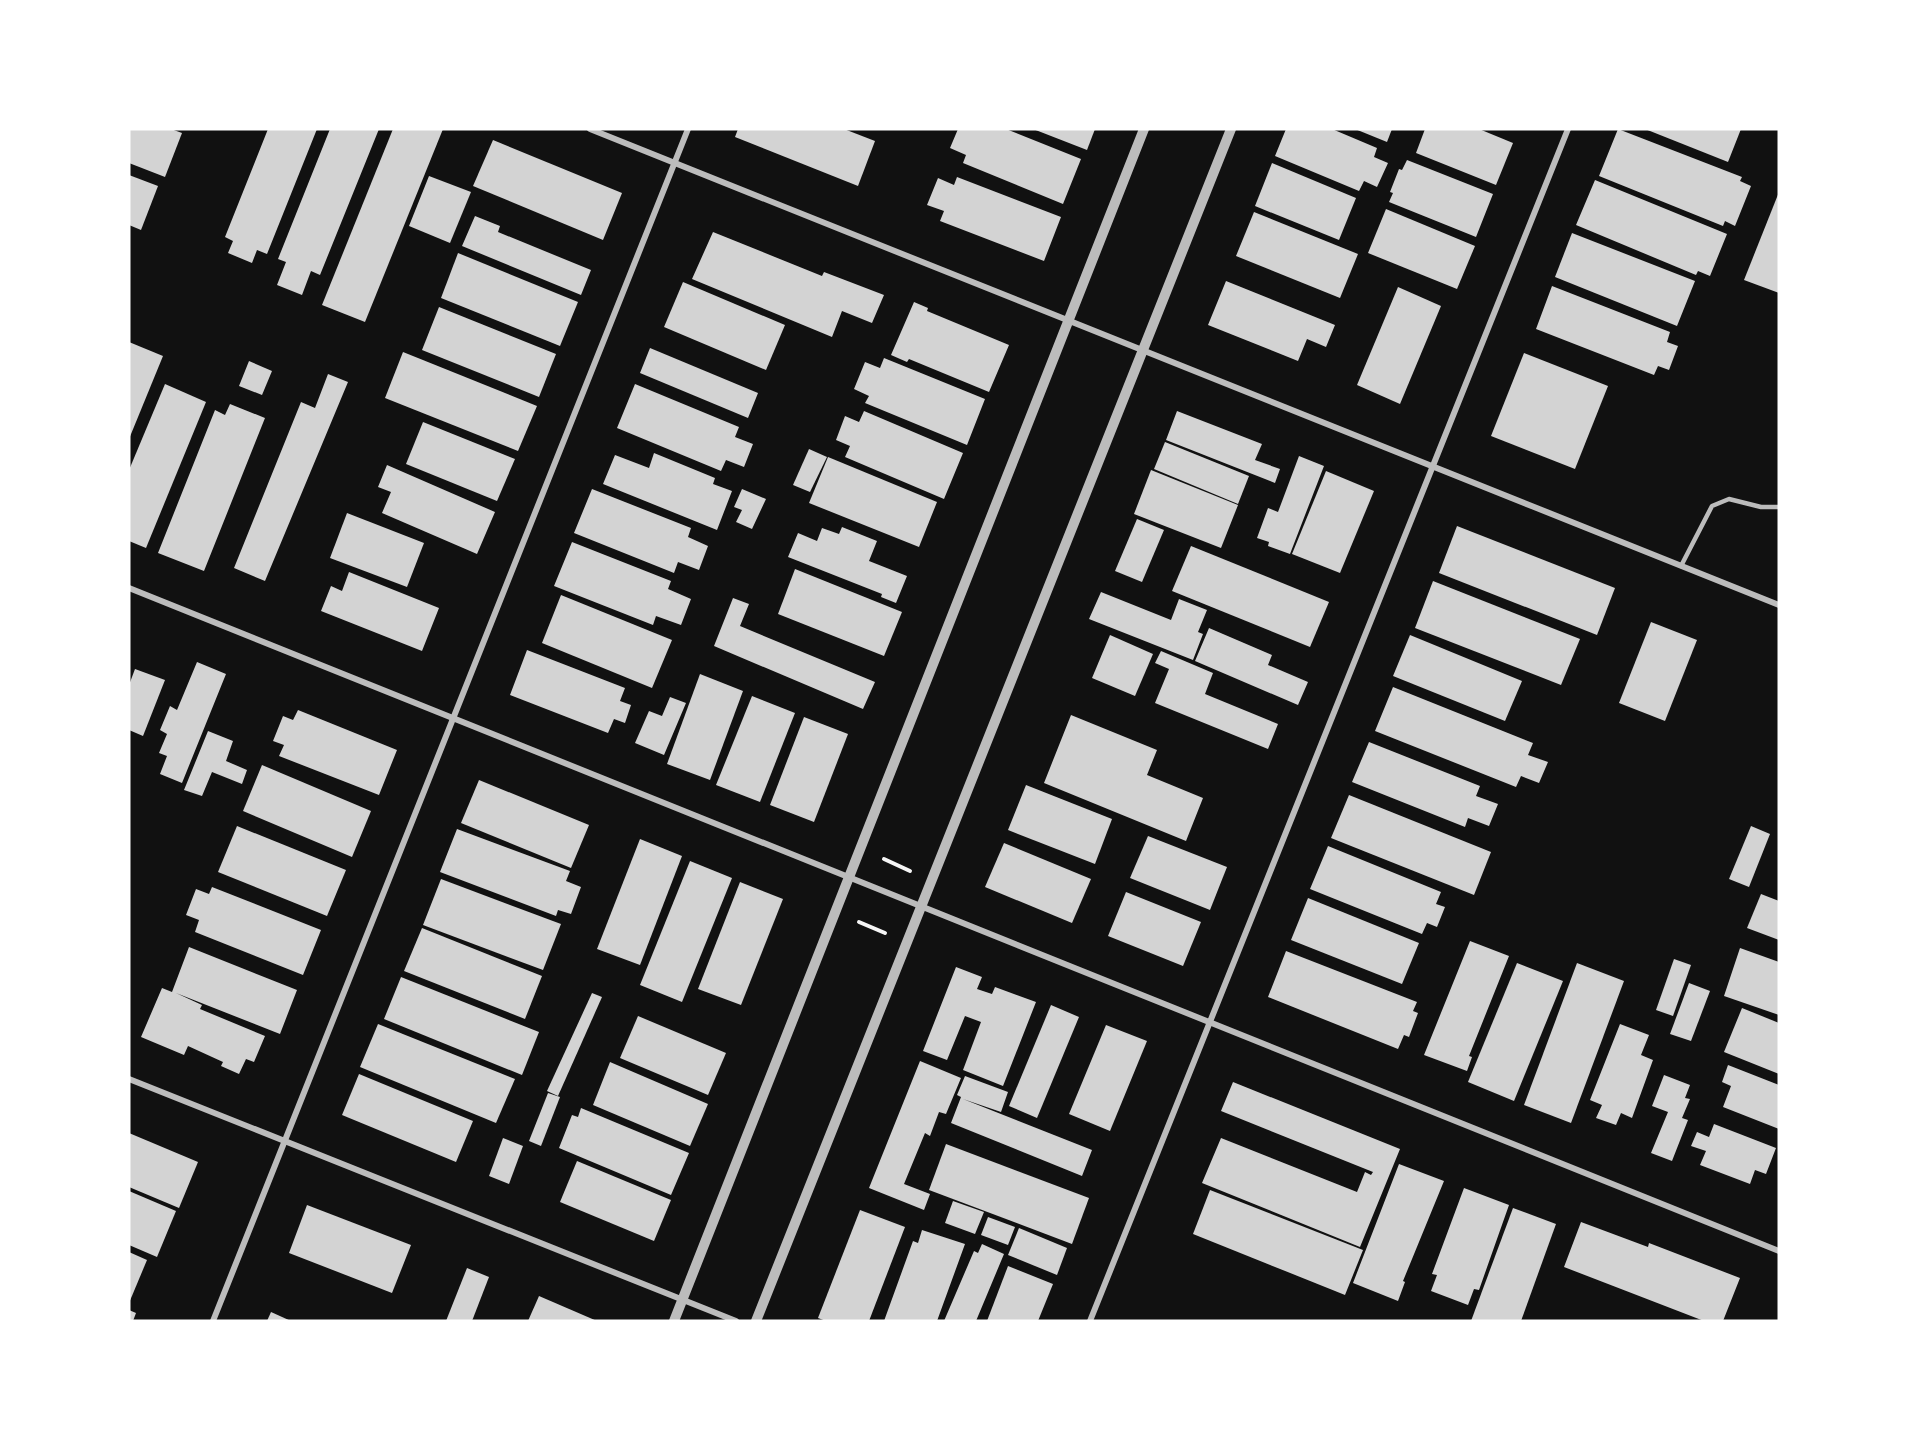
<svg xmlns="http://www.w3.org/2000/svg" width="1908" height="1450" font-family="Figtree,sans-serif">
	<rect width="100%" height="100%" fill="#111"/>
	<!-- building -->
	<g fill="#d3d3d3">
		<polygon points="129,129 171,129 182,133 165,177 129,163"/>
		<polygon points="268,129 317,129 267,254 257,250 252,263 228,253 233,241 225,237"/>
		<polygon points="330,129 379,129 320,275 311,271 302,295 277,285 286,262 278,259"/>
		<polygon points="393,129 443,129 365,322 322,305"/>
		<polygon points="738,129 844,129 875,141 858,186 735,137"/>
		<polygon points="958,129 1006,129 1081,159 1063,204 963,163 966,155 950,148"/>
		<polygon points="1033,129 1095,129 1087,150"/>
		<polygon points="1286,129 1332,129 1377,148 1374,157 1388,163 1377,187 1364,181 1359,191 1275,156"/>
		<polygon points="1355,129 1392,129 1387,142"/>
		<polygon points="1425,129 1479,129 1513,143 1496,185 1416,153"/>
		<polygon points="1618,129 1742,177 1740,181 1751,186 1735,226 1725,221 1723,226 1599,176"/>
		<polygon points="1645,129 1741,129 1728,162"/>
		<polygon points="493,140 622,193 603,240 473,186"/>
		<polygon points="1407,160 1493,194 1476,237 1389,202 1393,193 1390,192 1399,169 1402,170"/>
		<polygon points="1272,163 1356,198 1339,240 1255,206"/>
		<polygon points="129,175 158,186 141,230 129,225"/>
		<polygon points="429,176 471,192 450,243 409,226"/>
		<polygon points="957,177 1061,217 1044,261 940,221 944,211 927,205 938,178 954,185"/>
		<polygon points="1595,180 1727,234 1710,276 1698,271 1696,275 1576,225"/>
		<polygon points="1779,192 1779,293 1744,280"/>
		<polygon points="1386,209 1475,246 1457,289 1368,253"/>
		<polygon points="1254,212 1358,254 1340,298 1236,256"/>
		<polygon points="475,216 500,226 498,232 591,270 581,295 462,246"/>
		<polygon points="713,232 822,276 824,272 884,295 872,323 842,311 832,337 692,279"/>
		<polygon points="1572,233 1695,281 1677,326 1555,277"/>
		<polygon points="458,253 578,302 560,346 441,298"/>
		<polygon points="1226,281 1335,325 1326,347 1307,339 1298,361 1208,325"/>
		<polygon points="683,282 785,325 766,370 664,327"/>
		<polygon points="1552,286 1670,332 1667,342 1678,346 1669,370 1658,366 1654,375 1536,329"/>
		<polygon points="1398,287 1441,306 1400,404 1357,385"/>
		<polygon points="914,302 928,308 927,311 1009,345 989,392 909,359 907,362 891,355"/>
		<polygon points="439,307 556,354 539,397 422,350"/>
		<polygon points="129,342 163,356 129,439"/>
		<polygon points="650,348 758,393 748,418 640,373"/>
		<polygon points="403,352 537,406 518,451 385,398"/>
		<polygon points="1524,353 1608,386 1575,469 1491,436"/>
		<polygon points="884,358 985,399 967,445 865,403 869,396 854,389 865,362 880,368"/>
		<polygon points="249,361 272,371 262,395 239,386"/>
		<polygon points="328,374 348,382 265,581 234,568 301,402 315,408"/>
		<polygon points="165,384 206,402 146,548 129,541 129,470"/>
		<polygon points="635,384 739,427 735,437 753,444 744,467 726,460 721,471 617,428"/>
		<polygon points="230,404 265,418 204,571 158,553 215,410 225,415"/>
		<polygon points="864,411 963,453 944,499 845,457 850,446 836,440 845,416 859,422"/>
		<polygon points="1177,411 1262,444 1255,460 1280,469 1275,483 1166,440"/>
		<polygon points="423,422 515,459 497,501 406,464"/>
		<polygon points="1165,442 1249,476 1238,504 1154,469"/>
		<polygon points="809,449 827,457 810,492 793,485"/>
		<polygon points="654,453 715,478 713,484 732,491 717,530 603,484 615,455 649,468"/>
		<polygon points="1299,456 1324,466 1290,554 1268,546 1269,542 1257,538 1268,508 1278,512"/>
		<polygon points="828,457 937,502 919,547 809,503"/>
		<polygon points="387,465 495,512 477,554 382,513 391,492 378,487"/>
		<polygon points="1151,470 1238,505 1221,548 1134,514"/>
		<polygon points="1326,471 1374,491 1340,573 1292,554"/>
		<polygon points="592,489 691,528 688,537 708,546 699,570 678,562 674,573 574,533"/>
		<polygon points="742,489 766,499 752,529 736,522 742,510 734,507"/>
		<polygon points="347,513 424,543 407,587 330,558"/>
		<polygon points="1137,519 1164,530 1142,582 1115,571"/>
		<polygon points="1457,526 1615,588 1597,635 1439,573"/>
		<polygon points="842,527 877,541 869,561 907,576 896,603 881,597 882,594 788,557 798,533 817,541 822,528 839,534"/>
		<polygon points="572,542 671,581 668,589 691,599 681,625 656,616 653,625 554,586"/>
		<polygon points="1191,546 1329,602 1310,647 1172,591"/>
		<polygon points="795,569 902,612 884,656 778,614"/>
		<polygon points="349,572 439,608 422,651 321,611 331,586 342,591"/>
		<polygon points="1433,581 1580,639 1561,685 1415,628"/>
		<polygon points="1101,592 1171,620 1179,599 1207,610 1198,632 1203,634 1193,660 1089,619"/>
		<polygon points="561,595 672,640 652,688 542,643"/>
		<polygon points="733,598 749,604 740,626 875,682 863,709 714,646"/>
		<polygon points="1651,622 1697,640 1665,721 1619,703"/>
		<polygon points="1209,628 1272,655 1268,665 1308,682 1298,705 1195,661"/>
		<polygon points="1110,635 1153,654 1135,696 1092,678"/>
		<polygon points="1410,635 1522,681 1505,721 1393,676"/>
		<polygon points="527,650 625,688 620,701 631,705 625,723 614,719 608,733 510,695"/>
		<polygon points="1161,651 1213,673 1205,694 1278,724 1268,749 1155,703 1169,669 1155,663"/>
		<polygon points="197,662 226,674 182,783 160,774 167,756 159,753 167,734 160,730 170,706 177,710"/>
		<polygon points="135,669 165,680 143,736 129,730 129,685"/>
		<polygon points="700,674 743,691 710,780 667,764"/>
		<polygon points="1393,687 1533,743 1528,755 1548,762 1539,783 1521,776 1516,787 1375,731"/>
		<polygon points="752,696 795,713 760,802 716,785"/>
		<polygon points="670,697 686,703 664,755 635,743 649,711 662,716"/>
		<polygon points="298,710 397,750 379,795 279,756 284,745 273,741 283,716 293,720"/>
		<polygon points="1071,715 1157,750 1147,775 1203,798 1186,841 1044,783"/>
		<polygon points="804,717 848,734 814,822 770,805"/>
		<polygon points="208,731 233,741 226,761 247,770 242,784 212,772 202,796 184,790"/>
		<polygon points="1369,742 1480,786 1476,796 1498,804 1489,826 1468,818 1465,827 1352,782"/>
		<polygon points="262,765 371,811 352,857 243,811"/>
		<polygon points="479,780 589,825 571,868 461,823"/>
		<polygon points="1026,785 1112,819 1095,864 1008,830"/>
		<polygon points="1349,795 1491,852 1474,895 1331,838"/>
		<polygon points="237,826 346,870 327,916 218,872"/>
		<polygon points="1751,826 1770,834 1749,887 1729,879"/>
		<polygon points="457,829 570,871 566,881 581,887 571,914 558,910 556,916 440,872"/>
		<polygon points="1148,836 1227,867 1210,910 1130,878"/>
		<polygon points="640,839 682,856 640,965 597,949"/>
		<polygon points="1004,843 1091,879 1072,923 985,887"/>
		<polygon points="1328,846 1441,892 1436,904 1445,907 1437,927 1427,923 1422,934 1310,889"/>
		<polygon points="690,861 732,878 682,1002 640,985"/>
		<polygon points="441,879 561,924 543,970 423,925"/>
		<polygon points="740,882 783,899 741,1005 698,989"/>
		<polygon points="212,887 321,930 303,975 195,932 199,920 186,915 196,889 209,894"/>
		<polygon points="1126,892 1201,922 1183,966 1108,936"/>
		<polygon points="1761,894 1779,901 1779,940 1747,928"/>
		<polygon points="1308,898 1419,943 1402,984 1291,940"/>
		<polygon points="422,928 542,976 525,1019 404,971"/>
		<polygon points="1470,941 1509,956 1469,1056 1472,1057 1467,1071 1424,1055"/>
		<polygon points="189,947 297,990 280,1034 176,993 202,1005 200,1009 265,1036 254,1062 246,1059 239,1074 221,1066 223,1062 188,1046 184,1055 141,1037 162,988 172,992"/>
		<polygon points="1740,948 1779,962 1779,1015 1724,996"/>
		<polygon points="1286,951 1417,1002 1413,1011 1418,1013 1409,1037 1404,1035 1398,1049 1268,997"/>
		<polygon points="1674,959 1691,965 1673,1016 1656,1010"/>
		<polygon points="1517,963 1563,981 1514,1101 1468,1082"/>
		<polygon points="1577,963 1624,981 1571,1123 1524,1105"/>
		<polygon points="956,967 982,977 977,989 992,994 995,987 1036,1002 1003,1086 963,1070 981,1022 965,1016 947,1060 923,1051"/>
		<polygon points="401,977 539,1032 522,1075 384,1019"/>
		<polygon points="1689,983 1710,991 1691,1041 1670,1034"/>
		<polygon points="592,993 602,997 558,1096 547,1091"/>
		<polygon points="1051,1005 1079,1017 1037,1118 1009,1106"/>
		<polygon points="1742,1008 1779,1023 1779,1074 1724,1052"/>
		<polygon points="638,1016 726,1053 708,1095 620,1058"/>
		<polygon points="378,1024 515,1079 496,1123 360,1067"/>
		<polygon points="1620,1024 1649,1035 1641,1055 1653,1060 1632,1118 1621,1113 1616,1125 1596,1118 1602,1105 1590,1100"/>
		<polygon points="1106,1025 1147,1041 1110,1131 1069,1114"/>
		<polygon points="920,1061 961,1078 946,1114 939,1112 930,1136 925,1133 904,1184 930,1194 924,1210 869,1188"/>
		<polygon points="610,1062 708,1104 690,1146 593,1105"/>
		<polygon points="1728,1065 1779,1085 1779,1129 1723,1107 1731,1086 1722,1082"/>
		<polygon points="359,1074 473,1121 456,1162 342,1115"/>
		<polygon points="1664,1075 1690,1085 1685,1098 1690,1099 1682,1118 1688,1120 1672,1161 1651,1153 1668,1112 1652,1106"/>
		<polygon points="965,1076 1008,1092 1001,1112 963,1099 1092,1150 1082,1176 951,1123 961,1097 957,1095"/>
		<polygon points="1233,1082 1400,1149 1360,1247 1202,1183 1221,1138 1357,1192 1365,1172 1371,1175 1373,1172 1221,1111"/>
		<polygon points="548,1093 560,1097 541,1146 529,1141"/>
		<polygon points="581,1108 689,1153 671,1195 559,1148 572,1115 578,1117"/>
		<polygon points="1714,1124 1776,1148 1766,1174 1755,1170 1750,1184 1700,1165 1706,1151 1691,1146 1697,1132 1709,1137"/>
		<polygon points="129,1133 198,1162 179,1208 129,1187"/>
		<polygon points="503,1138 523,1146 509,1184 489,1176"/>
		<polygon points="946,1144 1089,1198 1072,1244 929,1190"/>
		<polygon points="577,1161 671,1200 654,1241 560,1202"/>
		<polygon points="1399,1164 1444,1181 1403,1281 1405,1282 1398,1301 1353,1283"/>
		<polygon points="1464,1188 1509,1205 1479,1290 1474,1289 1468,1305 1431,1291 1437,1275 1432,1274"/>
		<polygon points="1210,1190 1363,1250 1345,1295 1193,1234"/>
		<polygon points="129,1191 176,1211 157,1257 129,1245"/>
		<polygon points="953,1201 984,1212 975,1234 945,1223"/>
		<polygon points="307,1205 411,1245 392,1293 289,1253"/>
		<polygon points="1513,1208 1556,1224 1521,1321 1471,1321"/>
		<polygon points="860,1210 905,1227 869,1321 826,1321 818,1318"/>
		<polygon points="988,1217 1015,1227 1008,1245 981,1235"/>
		<polygon points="1581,1222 1648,1247 1649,1243 1740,1278 1723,1321 1704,1321 1564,1267"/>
		<polygon points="1019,1228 1067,1248 1057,1275 1008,1255"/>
		<polygon points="922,1230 965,1244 937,1321 884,1321 913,1241 918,1243"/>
		<polygon points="982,1244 1004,1254 976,1321 944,1321 974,1251 978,1253"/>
		<polygon points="129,1252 147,1260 129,1303"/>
		<polygon points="1008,1266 1053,1284 1038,1321 987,1321"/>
		<polygon points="467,1268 489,1277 472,1321 446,1321"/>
		<polygon points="539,1296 597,1321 528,1321"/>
		<polygon points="129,1310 136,1313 133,1321 129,1321"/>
		<polygon points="271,1312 291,1321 267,1321"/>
	</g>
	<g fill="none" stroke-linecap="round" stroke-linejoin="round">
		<!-- path -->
		<g stroke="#f5f5f5" stroke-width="4">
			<polyline points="884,859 910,871"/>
			<polyline points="859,922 885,933"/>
		</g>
		<!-- service -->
		<polyline stroke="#bcbcbc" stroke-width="4.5" points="1681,566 1712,506 1729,499 1761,507 1779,507"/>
		<!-- minor -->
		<g stroke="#bcbcbc" stroke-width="6">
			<polyline points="590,129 1779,605"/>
			<polyline points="129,588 1779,1251"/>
			<polyline points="129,1079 736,1321"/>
			<polyline points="213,1321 688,129"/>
			<polyline points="1090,1321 1568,129"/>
		</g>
		<!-- tertiary -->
		<g stroke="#bcbcbc" stroke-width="10">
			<polyline points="674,1321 1144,129"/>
			<polyline points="756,1321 1231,129"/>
		</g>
	</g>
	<!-- border -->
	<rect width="1908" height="1450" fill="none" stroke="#ffffff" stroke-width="261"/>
</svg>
